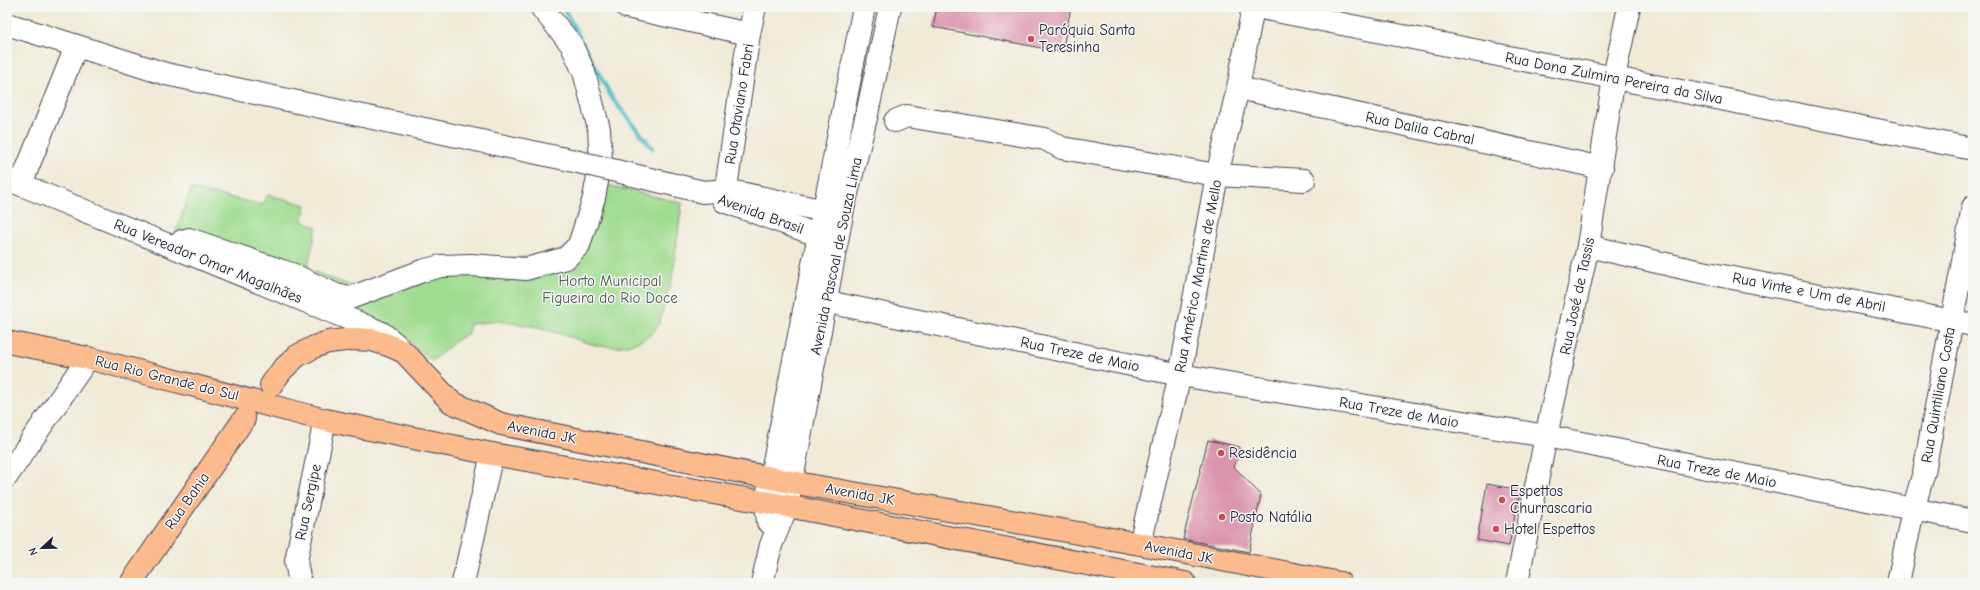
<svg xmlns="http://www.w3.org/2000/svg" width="1980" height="590" font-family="'Comic Neue',sans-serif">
	<rect width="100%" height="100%" fill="#f6f6f2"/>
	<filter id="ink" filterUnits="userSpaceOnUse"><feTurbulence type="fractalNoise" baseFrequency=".025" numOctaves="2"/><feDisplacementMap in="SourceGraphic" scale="8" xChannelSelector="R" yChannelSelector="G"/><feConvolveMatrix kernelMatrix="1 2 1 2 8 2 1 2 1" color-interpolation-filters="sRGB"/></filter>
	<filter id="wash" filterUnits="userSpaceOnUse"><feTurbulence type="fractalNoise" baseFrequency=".012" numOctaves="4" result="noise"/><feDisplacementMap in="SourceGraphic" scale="16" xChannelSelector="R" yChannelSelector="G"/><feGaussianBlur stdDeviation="0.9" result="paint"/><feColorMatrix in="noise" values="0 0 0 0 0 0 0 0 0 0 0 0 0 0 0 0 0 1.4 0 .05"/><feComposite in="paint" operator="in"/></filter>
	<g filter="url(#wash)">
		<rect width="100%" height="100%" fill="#f0ead6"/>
		<!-- green -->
		<polygon fill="#a0dc90" stroke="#617f66" points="607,185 682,203 672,279 659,324 651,335 635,343 618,347 598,346 538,327 498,321 470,324 468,333 456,341 432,361 401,334 174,237 191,189 263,205 268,195 306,205 302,221 317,227 307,269 357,288 505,260 556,253 587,237 600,217"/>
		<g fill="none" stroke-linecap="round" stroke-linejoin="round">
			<!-- stream -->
			<polyline stroke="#53c0cb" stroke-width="4.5" points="563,7 612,98 652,148"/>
		</g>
		<g id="blocks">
			<!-- building -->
			<g fill="#db94ae">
				<polygon points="937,7 1071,7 1062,52 933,27"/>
				<polygon points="1208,440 1240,447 1234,467 1261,495 1249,552 1183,539"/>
				<polygon points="1487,484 1520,490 1509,546 1477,540"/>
			</g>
		</g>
	</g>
	<g filter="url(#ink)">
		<use href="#blocks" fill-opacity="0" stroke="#414052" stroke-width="1"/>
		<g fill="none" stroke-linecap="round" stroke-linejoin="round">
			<defs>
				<g id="minor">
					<polyline points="627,7 749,34"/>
					<polyline points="1256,7 1973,149"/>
					<polyline points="7,24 166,74 570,160"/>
					<polyline points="1238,88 1602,168"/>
					<polyline points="895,121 907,116 1045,139 1062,148 1217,175 1304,180"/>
					<polyline points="7,179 354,321 382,333 397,345"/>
					<polyline points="21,184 76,47"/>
					<polyline points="675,185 703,192 726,190 825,211 839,209"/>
					<polyline points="724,201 749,34 755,7"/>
					<polyline points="726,202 820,236"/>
					<polyline points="1588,246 1692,270 1973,325"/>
					<polyline points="176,248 182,241 189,239 294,275 336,295 350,298 422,271 441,266 471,265 526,269 566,258 579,245 594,198 601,160 599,129 584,72 571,44 541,7"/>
					<polyline points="808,298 1180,375 1546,436 1973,521"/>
					<polyline points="7,476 88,358"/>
					<polyline points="768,522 766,502 864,7"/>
					<polyline points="1140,544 1180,375 1217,175 1238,88 1253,7"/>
					<polyline points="300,583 296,561 325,420"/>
					<polyline points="463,583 492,454"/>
					<polyline points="762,583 771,545 787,506 843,209 867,114 890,7"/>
					<polyline points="1517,583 1546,436 1588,246 1614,77 1629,7"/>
					<polyline points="1898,583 1913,510 1924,472 1973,207"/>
				</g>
				<g id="major">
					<polyline points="7,342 88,358 325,420 492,454 787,506 1185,583"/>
					<polyline points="271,385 282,370 297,356 314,347 328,342 354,339 372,340 388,345 404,352 451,402 501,424 791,482 1140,544 1340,583"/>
					<polyline points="131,583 244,419"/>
				</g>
			</defs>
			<!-- minor casing -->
			<use href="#minor" stroke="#414052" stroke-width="24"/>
			<!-- major casing -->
			<use href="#major" stroke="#414052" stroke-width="24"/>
			<!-- minor -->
			<use href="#minor" stroke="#fff" stroke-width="22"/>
			<!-- major -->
			<use href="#major" stroke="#fbbb8d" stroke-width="22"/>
			<defs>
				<polyline id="minor-bridge" points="570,160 675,185"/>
			</defs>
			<!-- minor-bridge casing -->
			<use href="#minor-bridge" stroke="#414052" stroke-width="24" stroke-linecap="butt"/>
			<!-- minor-bridge -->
			<use href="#minor-bridge" stroke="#fff" stroke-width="22"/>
		</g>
	</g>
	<!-- markers -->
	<g fill="#d1495b" stroke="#f6f6f2" stroke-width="1.5">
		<circle cx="1031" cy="39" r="4"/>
		<circle cx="1221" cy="453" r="4"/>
		<circle cx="1502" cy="500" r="4"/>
		<circle cx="1222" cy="517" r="4"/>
		<circle cx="1496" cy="529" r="4"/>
	</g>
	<g text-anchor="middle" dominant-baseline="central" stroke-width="3" stroke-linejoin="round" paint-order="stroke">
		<!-- poi labels -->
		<g font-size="15" fill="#22223b" stroke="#f6f6f2" text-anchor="start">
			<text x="1039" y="30">Paróquia Santa<tspan x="1039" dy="17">Teresinha</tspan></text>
			<text x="1229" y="453">Residência</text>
			<text x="1510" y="491">Espettos<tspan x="1510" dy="17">Churrascaria</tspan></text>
			<text x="1230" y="517">Posto Natália</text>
			<text x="1504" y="529">Hotel Espettos</text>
		</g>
		<!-- street labels -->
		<g font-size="15" fill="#22223b" stroke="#f6f6f2">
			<text transform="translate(1614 78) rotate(11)">Rua Dona Zulmira Pereira da Silva</text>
			<text transform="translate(739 104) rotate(-81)">Rua Otaviano Fabri</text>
			<text transform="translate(1420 128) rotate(12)">Rua Dalila Cabral</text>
			<text transform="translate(761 214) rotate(20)">Avenida Brasil</text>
			<text transform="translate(836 256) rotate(-78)">Avenida Pascoal de Souza Lima</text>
			<text transform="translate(208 261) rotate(22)">Rua Vereador Omar Magalhães</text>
			<text transform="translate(1198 276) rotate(-79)">Rua Américo Martins de Mello</text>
			<text transform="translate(1809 292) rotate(11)">Rua Vinte e Um de Abril</text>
			<text transform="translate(1577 296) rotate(-78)">Rua José de Tassis</text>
			<text transform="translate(1080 354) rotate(12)">Rua Treze de Maio</text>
			<text transform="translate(167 378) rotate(14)">Rua Rio Grande do Sul</text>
			<text transform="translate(1938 395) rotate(-80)">Rua Quintiliano Costa</text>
			<text transform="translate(1399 412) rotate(10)">Rua Treze de Maio</text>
			<text transform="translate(542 432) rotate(11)">Avenida JK</text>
			<text transform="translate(1717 471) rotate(11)">Rua Treze de Maio</text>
			<text transform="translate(860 494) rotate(10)">Avenida JK</text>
			<text transform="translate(187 501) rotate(-55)">Rua Bahia</text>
			<text transform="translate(308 502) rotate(-78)">Rua Sergipe</text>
			<text transform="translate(1179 552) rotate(11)">Avenida JK</text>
		</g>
		<!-- park labels -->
		<g font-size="15" fill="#485a54" stroke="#f6f6f2">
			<text x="610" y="281">Horto Municipal<tspan x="610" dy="17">Figueira do Rio Doce</tspan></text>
		</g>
	</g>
	<!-- margin -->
	<rect width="1980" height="590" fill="none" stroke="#f6f6f2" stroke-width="24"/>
	<!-- north arrow -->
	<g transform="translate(42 548) rotate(248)" stroke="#f6f6f2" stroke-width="3" paint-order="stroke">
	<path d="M0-3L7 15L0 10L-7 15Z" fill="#22223b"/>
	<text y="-6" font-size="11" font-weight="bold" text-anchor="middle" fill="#22223b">N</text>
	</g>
</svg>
